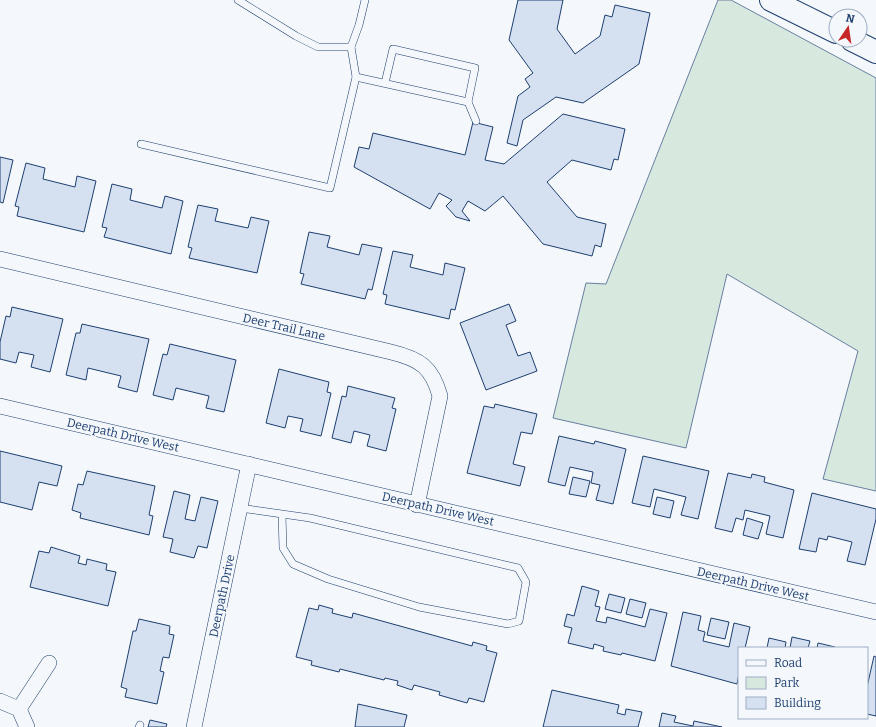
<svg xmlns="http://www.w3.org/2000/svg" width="876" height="727" font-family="Bitter,serif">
	<rect width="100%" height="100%" fill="#f4f7fb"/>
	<!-- green -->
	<polygon fill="#d7e8df" stroke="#687fa3" points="718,0 731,0 876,78 876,491 823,479 858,351 727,274 686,448 553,418 586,283 606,284"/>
	<!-- building -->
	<g fill="#d5e0f0" stroke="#1d3f73">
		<polygon points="518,0 563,0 557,29 575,54 600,36 605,15 612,17 615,5 650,13 639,64 583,103 556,97 523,120 517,146 507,143 518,96 530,87 525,79 533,73 509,40"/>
		<polygon points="563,114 625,129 618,160 614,159 611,170 572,160 547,182 577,217 606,224 601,247 595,245 592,256 543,244 503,196 485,211 468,201 462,211 470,221 456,217 446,206 452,200 439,193 430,209 354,167 359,147 369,149 373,133 465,155 473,122 493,127 485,160 504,164"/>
		<polygon points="0,157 13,160 3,203 0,202"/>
		<polygon points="26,163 45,168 43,179 75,187 77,176 96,181 84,232 17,216 19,207 15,206"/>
		<polygon points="112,184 132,189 130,200 162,208 165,196 183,201 171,254 104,237 107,228 102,227"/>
		<polygon points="198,205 218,209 215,221 248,228 251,217 269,221 257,273 189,258 192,248 188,247"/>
		<polygon points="309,232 330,236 327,247 359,255 362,244 382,248 372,290 368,289 365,299 301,284 304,274 300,273"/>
		<polygon points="393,251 413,255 410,267 443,275 445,263 465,268 455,310 451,309 449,319 385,304 387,295 383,294"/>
		<polygon points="509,304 516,321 506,325 518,356 530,352 537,371 486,390 460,323"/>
		<polygon points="12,307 63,319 50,372 31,367 34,355 19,352 16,363 0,359 0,342 6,316 10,317"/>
		<polygon points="82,324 149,339 137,392 118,387 121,376 88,368 86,380 66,375 76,333 80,333"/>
		<polygon points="170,344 236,360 224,412 206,408 209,396 176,388 173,400 153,395 163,354 167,355"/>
		<polygon points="279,369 329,382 327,392 331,393 321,436 300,431 303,419 288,416 285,428 266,423"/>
		<polygon points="348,386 395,398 392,408 396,409 386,451 367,446 370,435 354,431 351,443 332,438 342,396 346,397"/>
		<polygon points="495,404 537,414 532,434 521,432 513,464 525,467 520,486 467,473 484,406 494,408"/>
		<polygon points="559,436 594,444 595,441 626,449 613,504 596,500 600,485 591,483 593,472 570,467 565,486 548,482"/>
		<polygon points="0,451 62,466 57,486 39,482 32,510 0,502"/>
		<polygon points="643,456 709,471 698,519 681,515 686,497 654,489 650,507 632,503"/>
		<polygon points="87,471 155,486 149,515 153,516 149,535 80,518 81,513 72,510 78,484 83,485"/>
		<polygon points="728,473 751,478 752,474 765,477 764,482 794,490 783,538 766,534 770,516 745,510 743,520 736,518 732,532 715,528"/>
		<polygon points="573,477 590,481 586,497 569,494"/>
		<polygon points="174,491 190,495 185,519 195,521 201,497 218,501 207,548 198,546 194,558 170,552 173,539 163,537"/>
		<polygon points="812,493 876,509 876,519 865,565 847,561 852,542 828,536 827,540 819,538 816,552 799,549"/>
		<polygon points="657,497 674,501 670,518 653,514"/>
		<polygon points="747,518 763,523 758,539 743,535"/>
		<polygon points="51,547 80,556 78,563 86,565 87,559 107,564 106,570 116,572 108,606 30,587 39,551 49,553"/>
		<polygon points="582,586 599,591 595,606 600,607 596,621 606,623 607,617 645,627 650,609 667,613 655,661 622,653 621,655 603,651 604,647 594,644 593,649 568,643 572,628 564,626 567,614 574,616"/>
		<polygon points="609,594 625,598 621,613 605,609"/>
		<polygon points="630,599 646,603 642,618 626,614"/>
		<polygon points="319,605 333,609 332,613 352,618 353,613 472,646 473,642 487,646 486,650 497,653 484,702 469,698 467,703 439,695 440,692 414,685 412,690 397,685 398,681 385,678 384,680 340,669 339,672 311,665 312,661 296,657 309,608 318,610"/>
		<polygon points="683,612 701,616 698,630 705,632 703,641 729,647 734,623 750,627 745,648 739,648 739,674 737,684 671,666"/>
		<polygon points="711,618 729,622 725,639 707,635"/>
		<polygon points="139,619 170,626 169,634 174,635 169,658 163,657 160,671 164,672 157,704 125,697 127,689 121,687 133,631 136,631"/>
		<polygon points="792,637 810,641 808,648 790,648"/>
		<polygon points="769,638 786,642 785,648 767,648"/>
		<polygon points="818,643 835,647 835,648 817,648"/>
		<polygon points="874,656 876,657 876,716 867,714 867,687"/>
		<polygon points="552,690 619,705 617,713 625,715 626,709 642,712 638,727 543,727"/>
		<polygon points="358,704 407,715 404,727 355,727"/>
		<polygon points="662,713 676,716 674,722 693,726 694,721 722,727 659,727"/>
		<polygon points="150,720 167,724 166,727 148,727"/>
	</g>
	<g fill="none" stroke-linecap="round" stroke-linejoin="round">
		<defs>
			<g id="service">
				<polyline points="238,0 296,36 318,47 351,47"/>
				<polyline points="365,0 359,25 351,47 356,77 468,102 476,121"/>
				<polyline points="385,83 393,49 475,68 468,102"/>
				<polyline points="141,144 330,188 356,77"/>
				<polyline points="240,508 310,518 518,568 526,582 519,621 508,624 419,607 328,579 293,564 283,548 282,515"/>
				<polyline points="139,727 140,725"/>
			</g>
			<g id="minor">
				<path d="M 0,259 L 391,352 C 420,359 432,367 440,396 L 417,505"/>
				<polyline points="0,406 876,612"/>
				<polyline points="0,701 19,709 27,727"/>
				<polyline points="19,709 49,663"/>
				<polyline points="194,727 249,464"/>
			</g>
			<g id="primary">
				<polyline points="771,0 836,32"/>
				<polyline points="852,40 876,52"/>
			</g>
		</defs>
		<!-- service casing -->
		<use href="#service" stroke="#1d3f73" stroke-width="8"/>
		<!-- minor casing -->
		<use href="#minor" stroke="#1d3f73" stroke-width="16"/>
		<!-- primary casing -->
		<use href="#primary" stroke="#1d3f73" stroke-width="24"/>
		<!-- service -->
		<use href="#service" stroke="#f4f7fb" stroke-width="7"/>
		<!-- minor -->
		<use href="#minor" stroke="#f4f7fb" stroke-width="15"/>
		<!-- primary -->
		<use href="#primary" stroke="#f4f7fb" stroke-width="22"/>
	</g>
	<g text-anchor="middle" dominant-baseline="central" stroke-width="3" stroke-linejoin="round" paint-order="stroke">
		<!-- street labels -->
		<g font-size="12" fill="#1d3f73" stroke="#f4f7fb">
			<text transform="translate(284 327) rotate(13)">Deer Trail Lane</text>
			<text transform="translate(123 435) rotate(13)">Deerpath Drive West</text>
			<text transform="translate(438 509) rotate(13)">Deerpath Drive West</text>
			<text transform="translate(753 584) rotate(13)">Deerpath Drive West</text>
			<text transform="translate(222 596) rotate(-78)">Deerpath Drive</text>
		</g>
	</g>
	<!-- legend -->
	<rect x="738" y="647" width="130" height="72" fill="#f4f7fb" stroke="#9eadc5"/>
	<rect x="746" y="660" width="20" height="6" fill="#f4f7fb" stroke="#9eadc5"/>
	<text x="774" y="667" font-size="12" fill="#1d3f73">Road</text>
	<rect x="746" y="677" width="20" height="12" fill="#d7e8df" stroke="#9eadc5"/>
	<text x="774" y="687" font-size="12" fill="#1d3f73">Park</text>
	<rect x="746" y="697" width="20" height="12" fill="#d5e0f0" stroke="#9eadc5"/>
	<text x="774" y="707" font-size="12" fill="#1d3f73">Building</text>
	<!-- north arrow -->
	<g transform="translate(848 28) rotate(13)"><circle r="19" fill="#f4f7fb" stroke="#9eadc5"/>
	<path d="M0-3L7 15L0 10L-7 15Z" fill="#c62828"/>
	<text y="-6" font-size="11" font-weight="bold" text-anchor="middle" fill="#1d3f73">N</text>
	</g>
</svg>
